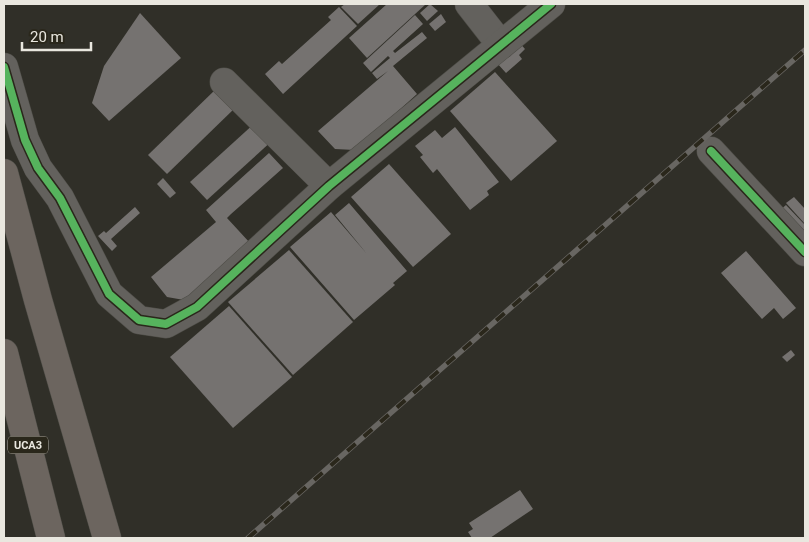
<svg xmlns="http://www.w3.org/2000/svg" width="809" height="542" font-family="Roboto,sans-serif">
	<rect width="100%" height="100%" fill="#302f28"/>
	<!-- building -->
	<g fill="#757270">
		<polygon points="345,4 380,4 358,24 341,7"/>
		<polygon points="387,4 426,4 367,58 349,38"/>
		<polygon points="430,4 438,11 427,21 420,13"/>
		<polygon points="339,7 357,26 283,94 265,74 279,61 282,64 331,20 328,17"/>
		<polygon points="140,13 181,58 109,121 92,103 104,66"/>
		<polygon points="441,14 446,22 435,31 429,24"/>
		<polygon points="415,15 423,24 393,51 395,53 422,32 427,38 393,66 417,94 355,150 335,149 318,131 388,71 377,79 372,73 390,58 388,56 371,72 363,63"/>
		<polygon points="516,39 525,49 519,55 522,59 506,73 496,62"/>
		<polygon points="495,72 557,141 511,181 450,111"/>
		<polygon points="217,88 236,107 167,174 148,155"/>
		<polygon points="257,121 274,139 207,200 190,182"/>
		<polygon points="455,127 499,182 487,191 489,195 470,210 437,169 433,173 420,157 423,155 415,146 435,130 442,138"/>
		<polygon points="269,153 283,168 231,214 224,207 231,214 227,218 250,243 184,300 167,297 151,277 216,222 206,210"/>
		<polygon points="389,164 451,234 413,267 351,197"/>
		<polygon points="163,178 176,193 170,198 157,184"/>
		<polygon points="794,197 805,209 805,224 786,203"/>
		<polygon points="349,203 407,271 393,283 395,285 354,320 290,247 331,212 367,254 335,215"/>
		<polygon points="786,205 805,225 805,240 779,211"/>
		<polygon points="135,207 140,213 111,239 117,246 112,251 98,236 104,231 106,233"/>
		<polygon points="289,250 353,322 293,375 228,302"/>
		<polygon points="746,251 796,308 783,319 774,308 762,319 721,273"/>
		<polygon points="229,306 292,377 233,428 170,357"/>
		<polygon points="791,350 795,355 787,362 782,357"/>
		<polygon points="520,490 533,509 490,538 472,538 468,532 473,529 469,523"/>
	</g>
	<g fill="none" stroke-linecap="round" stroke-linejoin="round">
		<defs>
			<g id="minor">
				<polyline points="469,4 501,45"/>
				<polyline points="4,67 25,140 38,168 60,198 109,294 139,320 166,324 197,307 329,186 551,4"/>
				<polyline points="224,82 329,186"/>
				<polyline points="711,151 805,252"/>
			</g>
			<g id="major">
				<polyline points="4,173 38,300 107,538"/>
				<polyline points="4,353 51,538"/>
			</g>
		</defs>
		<!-- minor casing -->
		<use href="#minor" stroke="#4e4d47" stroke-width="29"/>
		<!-- major casing -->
		<use href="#major" stroke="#4e4d47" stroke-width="29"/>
		<!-- minor -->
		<use href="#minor" stroke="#63615d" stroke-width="28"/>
		<!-- major -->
		<use href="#major" stroke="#6c655f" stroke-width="28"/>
		<defs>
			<polyline id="rail" points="248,538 805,50"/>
		</defs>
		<!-- rail casing -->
		<use href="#rail" stroke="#686662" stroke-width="5.5"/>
		<!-- rail -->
		<use href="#rail" stroke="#2a271b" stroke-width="4" stroke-dasharray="11" stroke-linecap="butt"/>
		<defs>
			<g id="cycleway">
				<polyline points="4,67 25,140 38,168 60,198 109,294 139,320 166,324 197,307 329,186 551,4"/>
				<polyline points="711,151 805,252"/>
			</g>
		</defs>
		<!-- cycleway casing -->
		<use href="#cycleway" stroke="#2a271b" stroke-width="11"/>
		<!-- cycleway -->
		<use href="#cycleway" stroke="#56b35d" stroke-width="8"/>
	</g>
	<g text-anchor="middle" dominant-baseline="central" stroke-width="5" stroke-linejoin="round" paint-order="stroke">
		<!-- shield labels -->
		<rect fill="#2a271b" stroke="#b0ada4" stroke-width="1" x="8" y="436.5" width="40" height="17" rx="4"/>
		<g font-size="11" font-weight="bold" fill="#e9e7df">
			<text x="28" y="445">UCA3</text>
		</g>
	</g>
	<!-- border -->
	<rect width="809" height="542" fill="none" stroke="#e9e7df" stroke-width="10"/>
	<!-- scale -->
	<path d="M22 42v8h69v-8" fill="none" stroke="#e9e7df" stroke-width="2.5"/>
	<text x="30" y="42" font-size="15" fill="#e9e7df" stroke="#2a271b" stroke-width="4" paint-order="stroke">20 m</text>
</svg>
